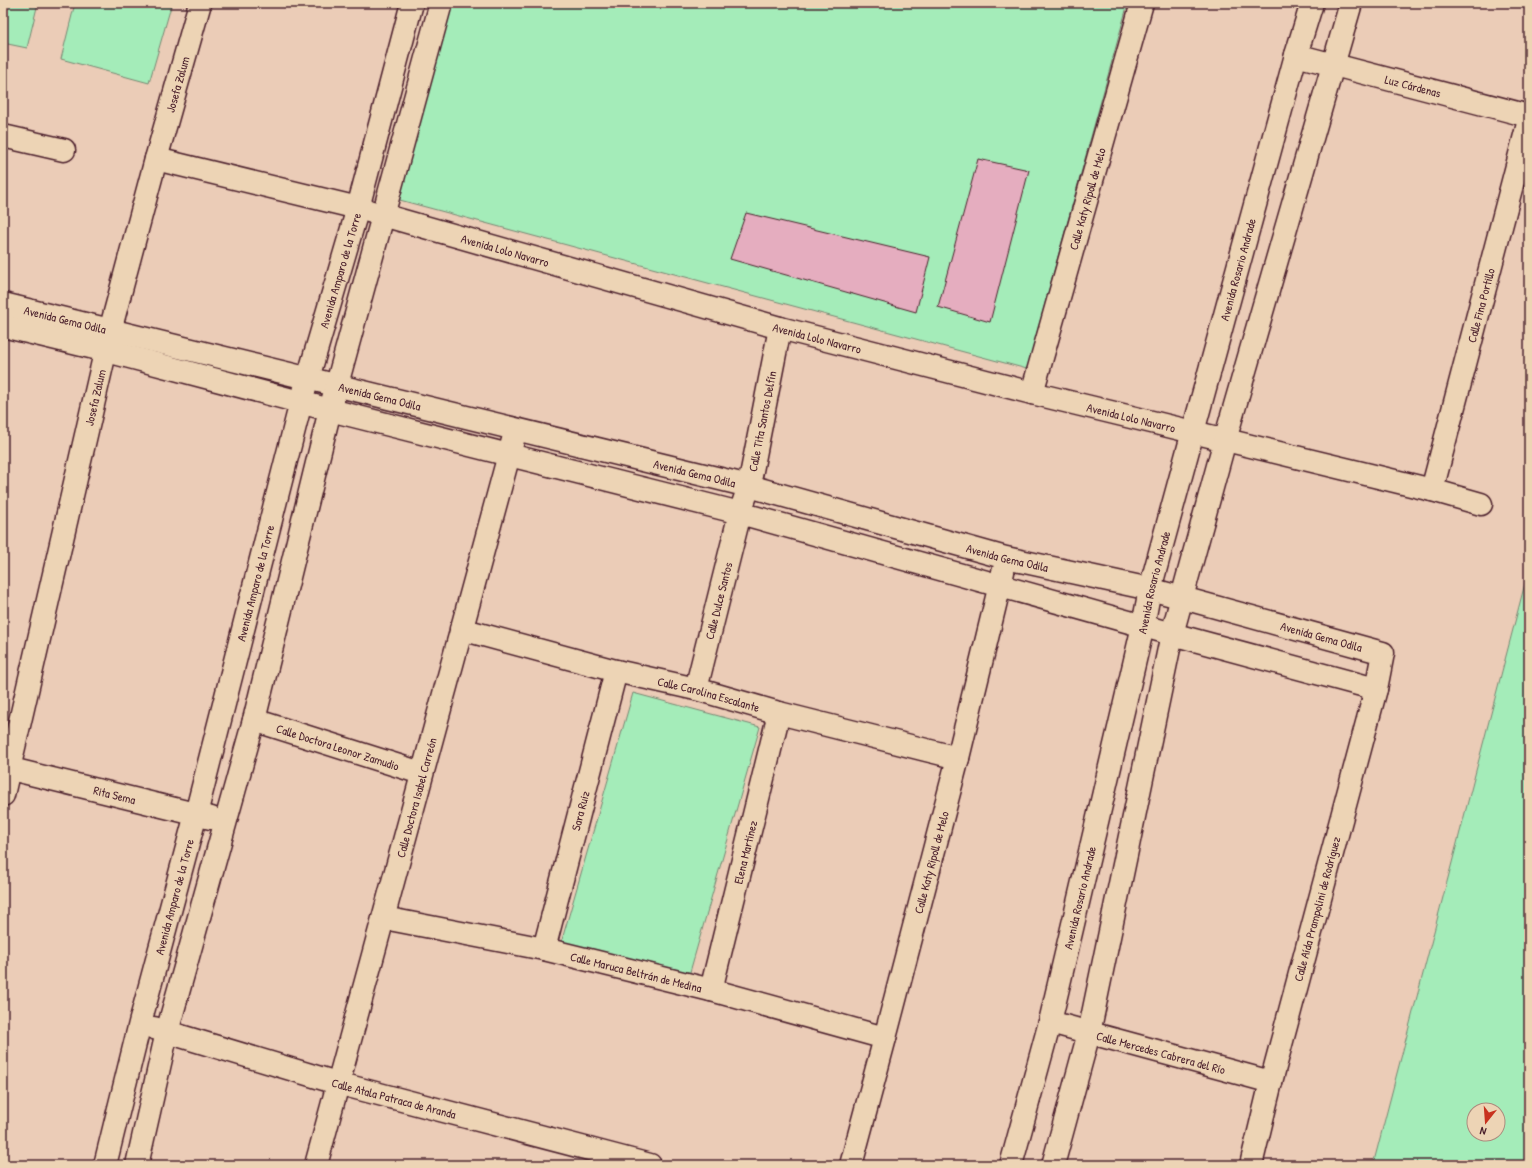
<svg xmlns="http://www.w3.org/2000/svg" width="1532" height="1168" font-family="'Patrick Hand',sans-serif">
	<rect width="100%" height="100%" fill="#ebccb7"/>
	<filter id="ink" filterUnits="userSpaceOnUse"><feTurbulence type="fractalNoise" baseFrequency=".025" numOctaves="2"/><feDisplacementMap in="SourceGraphic" scale="8" xChannelSelector="R" yChannelSelector="G"/><feConvolveMatrix kernelMatrix="1 2 1 2 8 2 1 2 1" color-interpolation-filters="sRGB"/></filter>
	<g filter="url(#ink)">
		<!-- green -->
		<g fill="#a4ecb9" stroke="#778672" fill-rule="evenodd">
			<polygon points="3,3 38,3 27,48 3,43"/>
			<polygon points="75,3 172,3 149,83 61,59"/>
			<polygon points="450,3 1128,3 1027,369 396,199"/>
			<path d="M 1529,568 L 1529,1165 L 1373,1165 ZM 1474,1110 L 1498,1110 L 1498,1134 L 1474,1134 Z"/>
			<polygon points="633,693 760,727 688,979 559,950"/>
		</g>
		<!-- building -->
		<g fill="#e5adbf" stroke="#4a1f2b">
			<polygon points="978,159 1029,170 990,322 938,307"/>
			<polygon points="746,213 930,257 916,312 730,259"/>
		</g>
		<g fill="none" stroke-linecap="round" stroke-linejoin="round">
			<defs>
				<g id="minor">
					<path id="s1" d="M 1296,55 L 1529,116"/>
					<polyline points="3,136 64,150"/>
					<path id="s2" d="M 156,159 L 358,208 L 780,328 L 1032,393 L 1432,490 L 1481,504"/>
					<path id="s3" d="M 3,304 L 749,486 L 1006,558 L 1150,589 L 1383,653 L 1376,689 L 1271,1082 L 1251,1165"/>
					<polyline points="3,326 107,351 330,410 740,513 1172,634 1376,689"/>
					<path id="s4" d="M 1032,393 L 1142,3"/>
					<path id="s5" d="M 1432,490 L 1529,120"/>
					<path id="s6" d="M 461,629 L 616,671 L 696,689 L 779,713 L 958,758"/>
					<path id="s7" d="M 696,689 L 740,513 L 749,486 L 780,328"/>
					<path id="s8" d="M 254,720 L 421,773"/>
					<path id="s9" d="M 3,767 L 211,818"/>
					<path id="s10" d="M 3,795 L 110,331 L 156,159 L 200,3"/>
					<path id="s11" d="M 384,918 L 544,949 L 711,990 L 885,1038"/>
					<path id="s12" d="M 544,949 L 616,671"/>
					<path id="s13" d="M 711,990 L 779,713"/>
					<path id="s14" d="M 1050,1022 L 1271,1082"/>
					<path id="s15" d="M 154,1028 L 337,1083 L 650,1165"/>
					<path id="s16" d="M 105,1165 L 140,1023 L 196,814 L 301,402 L 358,208 L 412,3"/>
					<polyline points="137,1165 167,1032 254,720 330,410 441,3"/>
					<path id="s17" d="M 316,1165 L 513,440"/>
					<path id="s18" d="M 851,1165 L 885,1038 L 958,758 L 1003,572"/>
					<path id="s19" d="M 1011,1165 L 1050,1022 L 1143,626 L 1150,589 L 1296,55 L 1312,3"/>
					<polyline points="1053,1165 1089,1033 1172,634 1225,440 1351,3"/>
				</g>
			</defs>
			<!-- minor casing -->
			<use href="#minor" stroke="#4a1f2b" stroke-width="25"/>
			<!-- minor -->
			<use href="#minor" stroke="#edd4b5" stroke-width="22"/>
		</g>
	</g>
	<g text-anchor="middle" dominant-baseline="central" stroke-width="3.5" stroke-linejoin="round" paint-order="stroke">
		<!-- street labels -->
		<g font-size="12" fill="#4a1f2b" stroke="#edd4b5">
			<text stroke="none"><textPath href="#s10" startOffset="732">Josefa Zalum</textPath></text>
			<text stroke="none"><textPath href="#s1" startOffset="121">Luz Cárdenas</textPath></text>
			<text stroke="none"><textPath href="#s4" startOffset="202">Calle Katy Ripoll de Melo</textPath></text>
			<text stroke="none"><textPath href="#s2" startOffset="361">Avenida Lolo Navarro</textPath></text>
			<text stroke="none"><textPath href="#s19" startOffset="924">Avenida Rosario Andrade</textPath></text>
			<text stroke="none"><textPath href="#s16" startOffset="925">Avenida Amparo de la Torre</textPath></text>
			<text stroke="none"><textPath href="#s5" startOffset="191">Calle Fina Portillo</textPath></text>
			<text stroke="none"><textPath href="#s3" startOffset="64">Avenida Gema Odila</textPath></text>
			<text stroke="none"><textPath href="#s2" startOffset="685">Avenida Lolo Navarro</textPath></text>
			<text stroke="none"><textPath href="#s3" startOffset="388">Avenida Gema Odila</textPath></text>
			<text stroke="none"><textPath href="#s10" startOffset="408">Josefa Zalum</textPath></text>
			<text stroke="none"><textPath href="#s2" startOffset="1009">Avenida Lolo Navarro</textPath></text>
			<text stroke="none"><textPath href="#s7" startOffset="276">Calle Tita Santos Delfín</textPath></text>
			<text stroke="none"><textPath href="#s3" startOffset="712">Avenida Gema Odila</textPath></text>
			<text stroke="none"><textPath href="#s3" startOffset="1036">Avenida Gema Odila</textPath></text>
			<text stroke="none"><textPath href="#s19" startOffset="600">Avenida Rosario Andrade</textPath></text>
			<text stroke="none"><textPath href="#s16" startOffset="601">Avenida Amparo de la Torre</textPath></text>
			<text stroke="none"><textPath href="#s7" startOffset="91">Calle Dulce Santos</textPath></text>
			<text stroke="none"><textPath href="#s3" startOffset="1360">Avenida Gema Odila</textPath></text>
			<text stroke="none"><textPath href="#s6" startOffset="256">Calle Carolina Escalante</textPath></text>
			<text stroke="none"><textPath href="#s8" startOffset="88">Calle Doctora Leonor Zamudio</textPath></text>
			<text stroke="none"><textPath href="#s9" startOffset="115">Rita Sema</textPath></text>
			<text stroke="none"><textPath href="#s17" startOffset="381">Calle Doctora Isabel Carreón</textPath></text>
			<text stroke="none"><textPath href="#s12" startOffset="143">Sara Ruiz</textPath></text>
			<text stroke="none"><textPath href="#s13" startOffset="142">Elena Martínez</textPath></text>
			<text stroke="none"><textPath href="#s18" startOffset="313">Calle Katy Ripoll de Melo</textPath></text>
			<text stroke="none"><textPath href="#s16" startOffset="277">Avenida Amparo de la Torre</textPath></text>
			<text stroke="none"><textPath href="#s19" startOffset="276">Avenida Rosario Andrade</textPath></text>
			<text transform="translate(1317 909) rotate(-75)">Calle Aída Prampolini de Rodríguez</text>
			<text stroke="none"><textPath href="#s11" startOffset="258">Calle Maruca Beltrán de Medina</textPath></text>
			<text stroke="none"><textPath href="#s14" startOffset="115">Calle Mercedes Cabrera del Río</textPath></text>
			<text stroke="none"><textPath href="#s15" startOffset="250">Calle Atala Patraca de Aranda</textPath></text>
		</g>
	</g>
	<!-- margin -->
	<rect width="1532" height="1168" fill="none" stroke="#edd4b5" stroke-width="16"/>
	<rect x="8" y="8" width="1516" height="1152" fill="none" stroke="#4a1f2b" stroke-width="1.5" filter="url(#ink)"/>
	<!-- north arrow -->
	<g transform="translate(1486 1122) rotate(197)"><circle r="19" fill="#edd4b5" stroke="#ac8c7e"/>
	<path d="M0-3L7 15L0 10L-7 15Z" fill="#c8321e"/>
	<text y="-6" font-size="11" font-weight="bold" text-anchor="middle" fill="#4a1f2b">N</text>
	</g>
</svg>
